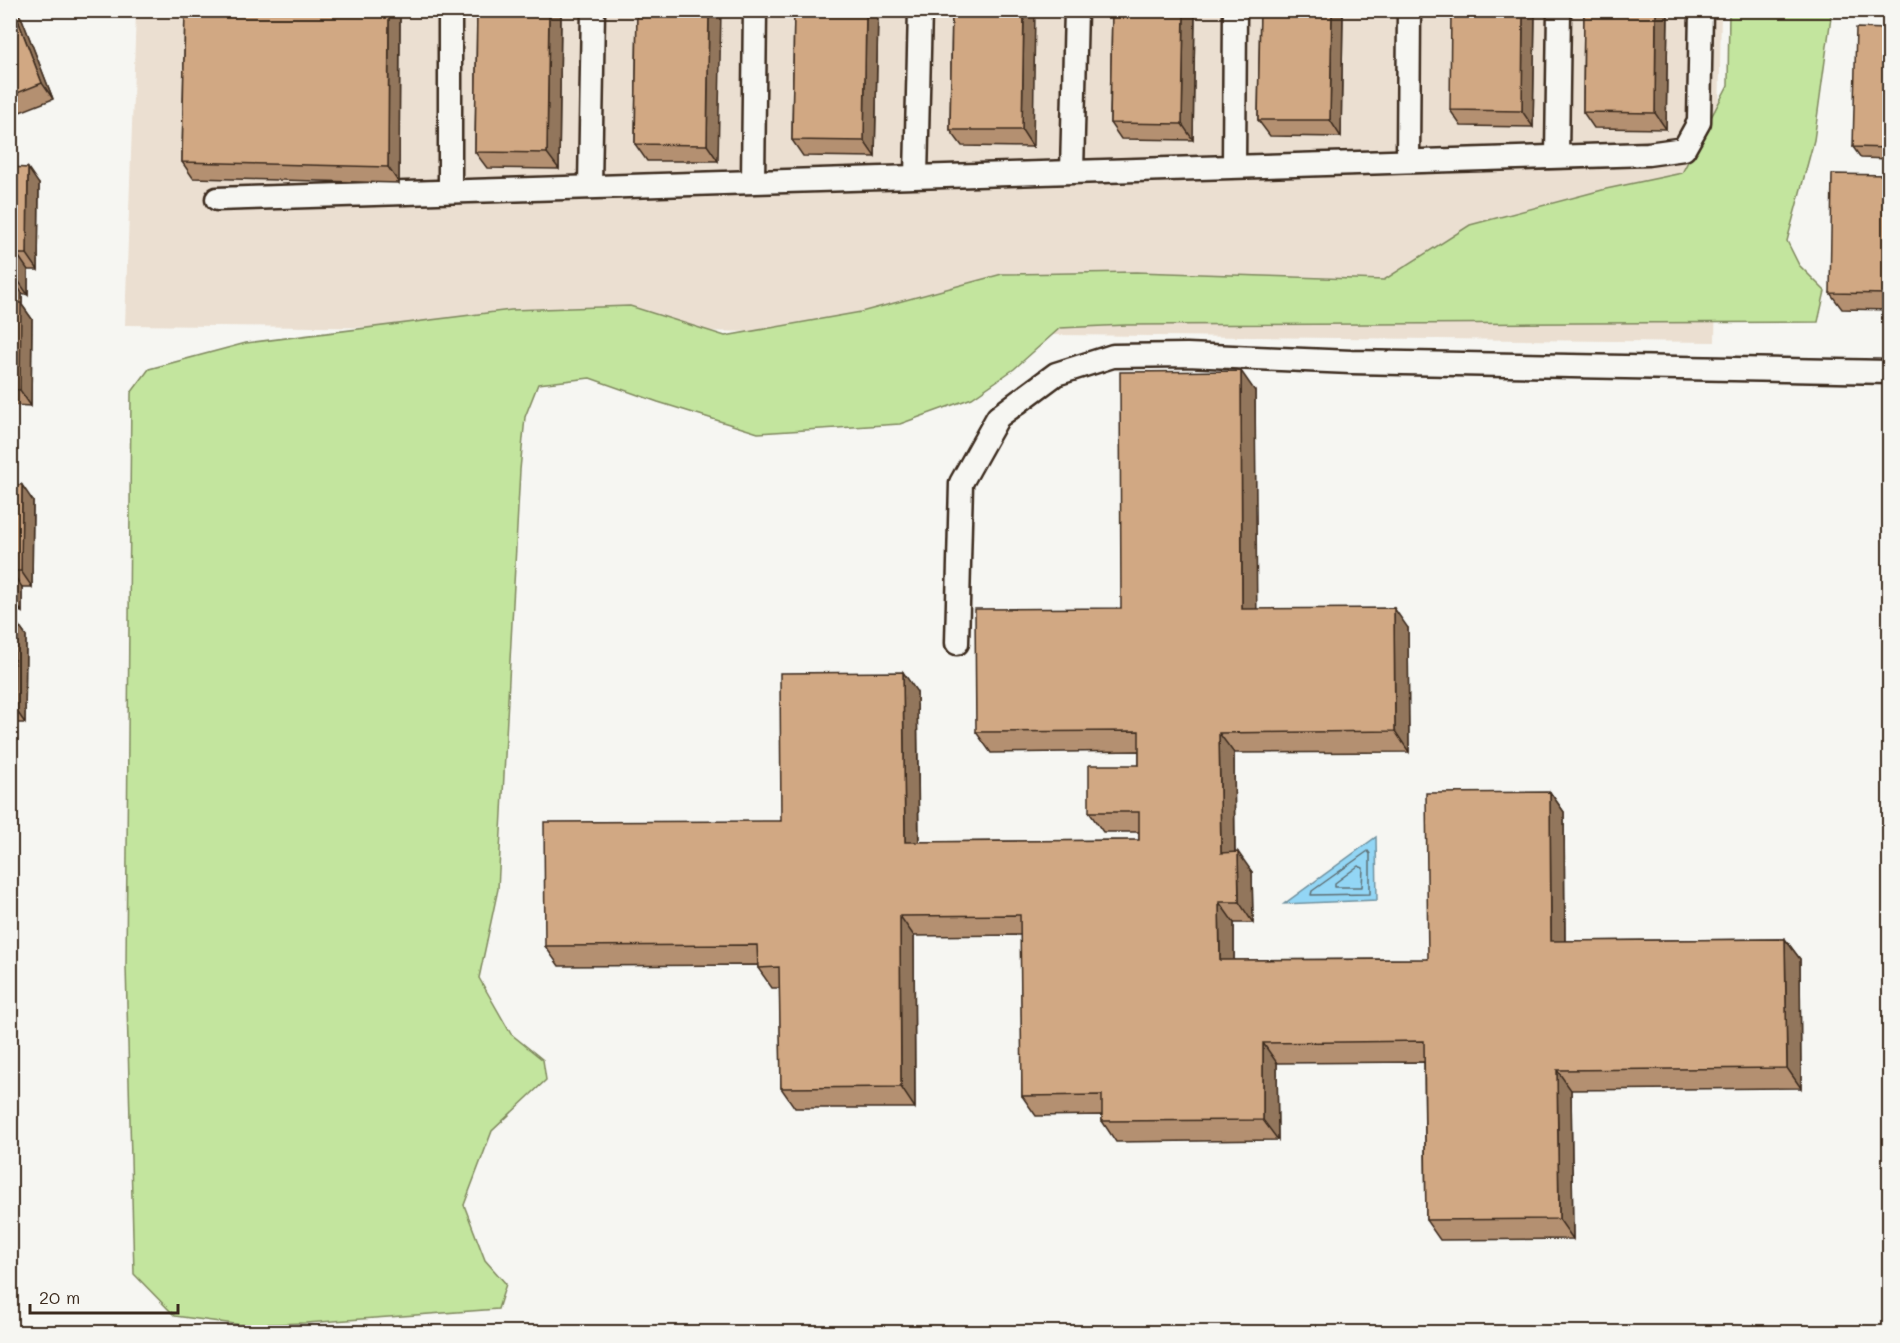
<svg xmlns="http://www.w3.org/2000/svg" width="1900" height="1343" font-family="Mali,sans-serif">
	<rect width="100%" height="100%" fill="#f6f6f2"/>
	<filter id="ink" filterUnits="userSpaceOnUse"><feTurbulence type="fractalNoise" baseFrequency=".0167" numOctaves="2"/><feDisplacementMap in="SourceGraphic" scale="12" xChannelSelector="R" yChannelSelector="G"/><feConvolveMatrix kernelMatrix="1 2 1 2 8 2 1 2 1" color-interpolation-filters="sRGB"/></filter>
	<g filter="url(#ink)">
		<!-- built -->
		<polygon fill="#ebdfd1" points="136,11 1721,11 1715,342 125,325"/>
		<!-- green -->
		<polygon fill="#c3e59e" stroke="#7f885e" stroke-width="1.5" points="1729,11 1829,11 1831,17 1814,140 1787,241 1799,265 1825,291 1818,322 1126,325 1060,328 1014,369 972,398 900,424 758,433 658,402 590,378 538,384 525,417 520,470 498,889 479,978 511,1034 543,1060 546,1080 492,1131 464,1205 485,1260 506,1284 498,1309 306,1323 242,1325 175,1316 134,1274 126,966 131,393 149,369 246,343 511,310 630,306 725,336 861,312 1002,274 1136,272 1384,280 1470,225 1606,189 1682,173 1728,85"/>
		<!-- water -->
		<polygon fill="#93d6f5" stroke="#70919f" stroke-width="1.5" points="1376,837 1377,900 1284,904"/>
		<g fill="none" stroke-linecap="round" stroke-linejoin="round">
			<!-- shore -->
			<g stroke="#5e6f74" stroke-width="1.5">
				<polygon points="1368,851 1370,854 1370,894 1311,895 1312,891"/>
				<polygon points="1358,866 1363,868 1362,887 1335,887 1335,883"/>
			</g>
			<defs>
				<g id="lane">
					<polyline points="450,10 450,191"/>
					<polyline points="1557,156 1559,10"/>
					<polyline points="1408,161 1409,10"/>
					<polyline points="1234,166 1235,10"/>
					<polyline points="1072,171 1076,10"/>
					<polyline points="916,176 920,10"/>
					<polyline points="753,181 755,10"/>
					<polyline points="590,187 593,10"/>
					<polyline points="217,199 1648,154 1684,149 1699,122 1701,10"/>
					<polyline points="957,643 961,483 998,417 1056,374 1113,356 1187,355 1351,362 1890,372"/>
				</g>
			</defs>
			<!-- lane casing -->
			<use href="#lane" stroke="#3b2a1e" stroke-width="27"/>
			<!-- lane -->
			<use href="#lane" stroke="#f6f6f2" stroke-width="22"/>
		</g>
		<!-- wall -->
		<g fill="#b49071" stroke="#3b2a1e" stroke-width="1.5">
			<polygon points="10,10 16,10 22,19 53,99 10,116"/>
			<polygon points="185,10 400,10 399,183 193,178 182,162"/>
			<polygon points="477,10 561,10 559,169 487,168 475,152"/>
			<polygon points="637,10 718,161 647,161 635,144"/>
			<polygon points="794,10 878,10 875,157 803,156 792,140"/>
			<polygon points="952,10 1033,147 962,146 950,130"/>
			<polygon points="1112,10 1195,10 1193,140 1121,139 1110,123"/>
			<polygon points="1260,10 1343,10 1341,137 1270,136 1258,120"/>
			<polygon points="1535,10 1533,127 1461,126 1450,110"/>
			<polygon points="1584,10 1668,10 1666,129 1594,128 1583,112"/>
			<polygon points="1890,29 1890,159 1861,158 1853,147"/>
			<polygon points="10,167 39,184 38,270 28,270 28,295 22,293 22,305 32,319 31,406 10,405"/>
			<polygon points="1890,175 1890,310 1842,309 1830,293"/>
			<polygon points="1255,391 1256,609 1408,628 1409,752 1234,753 1235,852 1252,872 1253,923 1234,923 1234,960 1428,959 1550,792 1564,812 1565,941 1785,939 1800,959 1801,1088 1571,1090 1573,1239 1440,1240 1426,1220 1424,1062 1277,1063 1278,1140 1116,1142 1102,1121 1102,1115 1036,1116 1022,1096 1021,935 914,936 915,1108 795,1108 781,1088 780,988 772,988 758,968 758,965 559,966 545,946 781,821 917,692 919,842 1139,840 1139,832 1103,832 1089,812 1139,765 1139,751 991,753 976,732 1121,608"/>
			<polygon points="10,484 33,501 32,587 22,587 22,612 17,611 16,622 26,636 25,723 10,723"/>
		</g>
		<!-- shaded-wall -->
		<g fill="#92765c" stroke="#3b2a1e" stroke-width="1.5">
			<polygon points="14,10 16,10 22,19 53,99 42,83"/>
			<polygon points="389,10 400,10 399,183 388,167"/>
			<polygon points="549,10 561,10 559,169 547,153"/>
			<polygon points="709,10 721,10 718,161 707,145"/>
			<polygon points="866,10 878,10 875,157 864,141"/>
			<polygon points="1024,10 1035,10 1033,147 1022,130"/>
			<polygon points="1184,10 1195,10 1193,140 1182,124"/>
			<polygon points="1332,10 1343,10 1341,137 1330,120"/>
			<polygon points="1523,10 1535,10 1533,127 1522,111"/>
			<polygon points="1656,10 1668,10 1666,129 1655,113"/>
			<polygon points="28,168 39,184 38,270 27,254"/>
			<polygon points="17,254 28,270 28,295 17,279"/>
			<polygon points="11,277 22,293 22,305 32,319 31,406 20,390 10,303"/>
			<polygon points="1241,371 1255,391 1257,630 1242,609"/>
			<polygon points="22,485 33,501 32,587 21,571"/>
			<polygon points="11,571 22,587 22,612 10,596"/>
			<polygon points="10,602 17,611 16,622 26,636 25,723 14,707 10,628"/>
			<polygon points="1394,608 1408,628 1409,752 1395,731"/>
			<polygon points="903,672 917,692 919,862 905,842"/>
			<polygon points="1219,733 1234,753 1235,873 1221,853"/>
			<polygon points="1550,792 1564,812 1565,961 1551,941"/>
			<polygon points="1238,852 1252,872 1253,923 1239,902"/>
			<polygon points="1219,902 1234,923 1234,980 1220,960"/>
			<polygon points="900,916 914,936 915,1108 901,1087"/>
			<polygon points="1785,939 1800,959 1801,1088 1787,1068"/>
			<polygon points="1263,1043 1277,1063 1278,1140 1263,1120"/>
			<polygon points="1557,1070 1571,1090 1573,1239 1559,1219"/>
		</g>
		<!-- building -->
		<g fill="#d1a883" stroke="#3b2a1e" stroke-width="1.5">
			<polygon points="10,10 14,10 42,83 10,96"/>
			<polygon points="185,10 389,10 388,167 182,162"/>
			<polygon points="477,10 549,10 547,153 475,152"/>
			<polygon points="637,10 709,10 707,145 635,144"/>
			<polygon points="794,10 866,10 864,141 792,140"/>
			<polygon points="952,10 1024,10 1022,130 950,130"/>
			<polygon points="1112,10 1184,10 1182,124 1110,123"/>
			<polygon points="1260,10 1332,10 1330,120 1258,120"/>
			<polygon points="1451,10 1523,10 1522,111 1450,110"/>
			<polygon points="1584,10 1656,10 1655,113 1583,112"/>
			<polygon points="1856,28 1890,29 1890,148 1853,147"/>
			<polygon points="10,167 28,168 27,254 17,254 17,279 11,277 10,299"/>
			<polygon points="1832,174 1890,175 1890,294 1830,293"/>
			<polygon points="10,303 21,303 20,390 10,389"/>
			<polygon points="1241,371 1242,609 1394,608 1395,731 1219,733 1221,853 1238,852 1239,902 1219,902 1220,960 1428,959 1426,793 1550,792 1551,941 1785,939 1787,1068 1557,1070 1559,1219 1426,1220 1424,1041 1263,1043 1263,1120 1102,1121 1102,1095 1022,1096 1020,915 900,916 901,1087 781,1088 779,967 758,968 757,945 545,946 544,822 781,821 780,673 903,672 905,842 1139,840 1139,812 1089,812 1089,765 1139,765 1139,731 976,732 975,609 1121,608 1120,372"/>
			<polygon points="10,484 22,485 21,571 11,571 10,591"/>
			<polygon points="10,620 15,620 14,707 10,707"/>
		</g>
	</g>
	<!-- margin -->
	<rect width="1900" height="1343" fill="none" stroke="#f6f6f2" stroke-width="36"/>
	<rect x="18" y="18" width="1864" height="1307" fill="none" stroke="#3b2a1e" stroke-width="2" filter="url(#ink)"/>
	<!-- scale -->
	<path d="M30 1304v9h148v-9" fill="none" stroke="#3b2a1e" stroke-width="3"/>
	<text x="39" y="1304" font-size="18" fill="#3b2a1e" stroke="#f6f6f2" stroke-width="4.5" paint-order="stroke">20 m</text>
</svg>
